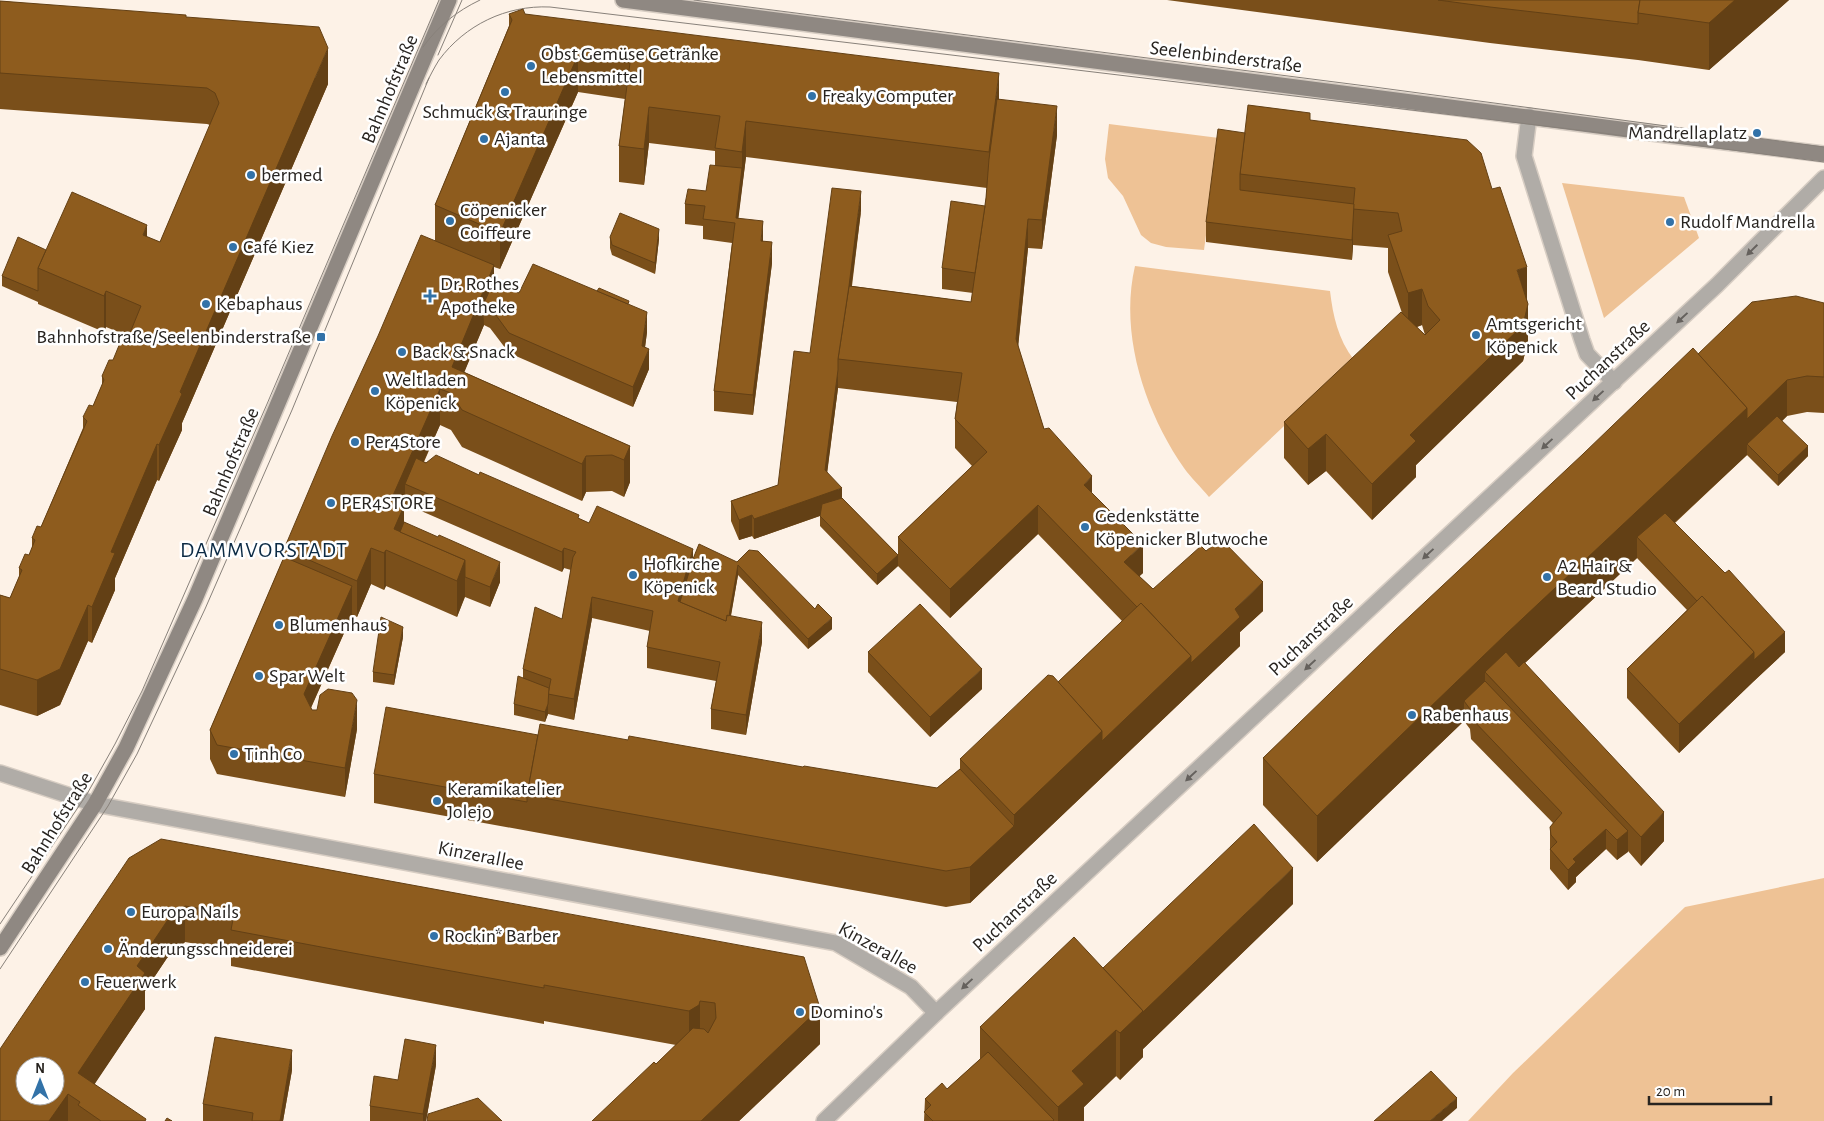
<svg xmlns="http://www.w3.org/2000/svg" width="1824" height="1121" font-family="'Alegreya Sans',sans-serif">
	<rect width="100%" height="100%" fill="#fdf2e7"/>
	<!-- green -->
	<g fill="#eec295">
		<polygon points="1109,124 1219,138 1204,250 1166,247 1151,243 1141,235 1123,196 1108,178 1105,159"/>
		<polygon points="1562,183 1684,197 1699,238 1604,318"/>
		<path d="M 1135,266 L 1330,291 C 1333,316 1338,339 1354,360 L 1209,497 C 1201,487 1191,478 1184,468 C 1145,412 1119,334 1135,266 Z"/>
		<polygon points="1824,878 1824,1121 1468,1121 1513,1073 1685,907"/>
	</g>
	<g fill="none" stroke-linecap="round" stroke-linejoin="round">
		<defs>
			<g id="street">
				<polyline points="1529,116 1524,156 1582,340 1587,354 1614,382"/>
				<polyline points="0,773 95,804 836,943 911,987 936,1013"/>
				<polyline points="824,1121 936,1013 1717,285 1824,178"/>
			</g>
			<g id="secondary">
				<polyline points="623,0 1667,135 1824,154"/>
				<polyline points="0,948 95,804 126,748 195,599 449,0"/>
			</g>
		</defs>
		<!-- street casing -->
		<use href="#street" stroke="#d7cdc3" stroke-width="18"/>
		<!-- secondary casing -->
		<use href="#secondary" stroke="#d7cdc3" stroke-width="18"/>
		<!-- street -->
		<use href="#street" stroke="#b0aca7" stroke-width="15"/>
		<!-- secondary -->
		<use href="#secondary" stroke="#8f8882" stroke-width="15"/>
		<!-- tram -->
		<g stroke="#88817a" stroke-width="1">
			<polyline points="694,0 1374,87 1824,147"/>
			<path d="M 423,47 C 438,26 457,11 480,0"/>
			<polyline points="438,55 462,0"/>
			<path d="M 426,84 C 430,76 434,68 439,60 C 465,25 506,5 550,7 L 1595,132 L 1824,162"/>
			<polyline points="0,924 87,794 115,744 142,691 267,404 439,0"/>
			<polyline points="0,969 108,806 137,754 205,609 292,410 429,78"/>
		</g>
	</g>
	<!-- wall -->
	<g fill="#7a4f1a" fill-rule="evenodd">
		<polygon points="1167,0 1789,0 1709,70 1638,60 1490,43"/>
		<polygon points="0,1 186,17 328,84 182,423 182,430 159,481 157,480 115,578 115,590 92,643 88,641 60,705 37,716 0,705 0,595 10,598 19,577 19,568 29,555 32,548 32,538 41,527 83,428 83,417 93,406 102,385 102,376 125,345 128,336 106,327 104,332 38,304 38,302 2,286 2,276 46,250 147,237 160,242 210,125 207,124 0,109"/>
		<path d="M 509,14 L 525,14 L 999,99 L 1057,135 L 1042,249 L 1028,248 L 1018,346 L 1044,429 L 1092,494 L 1143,573 L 1139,576 L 1153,589 L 1263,611 L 1240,632 L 1240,646 L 970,903 L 946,907 L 374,803 L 374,774 L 538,735 L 628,740 L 937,788 L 960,769 L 960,759 L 1058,682 L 1122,621 L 1038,534 L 950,618 L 898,566 L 877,585 L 820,526 L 820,516 L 754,539 L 752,536 L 739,540 L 731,521 L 731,501 L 778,485 L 810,353 L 861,211 L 852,286 L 971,302 L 973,293 L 942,289 L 942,268 L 985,206 L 987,188 L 746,157 L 738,218 L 763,241 L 772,263 L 753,415 L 714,411 L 714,391 L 732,243 L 703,239 L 703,226 L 685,224 L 685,204 L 706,191 L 715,165 L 715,151 L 649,143 L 644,185 L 619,182 L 619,146 L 625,99 L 578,92 L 500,269 L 494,267 L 494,281 L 519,293 L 629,305 L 647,332 L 645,347 L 649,369 L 633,407 L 509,353 L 490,328 L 484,325 L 464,372 L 630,446 L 630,482 L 624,497 L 612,491 L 586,492 L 582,501 L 462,447 L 451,430 L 440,425 L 424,462 L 479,475 L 589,523 L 693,559 L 737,562 L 832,629 L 808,649 L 738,575 L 731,616 L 762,642 L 746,735 L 711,729 L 711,709 L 716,681 L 647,668 L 647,647 L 650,631 L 592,618 L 574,720 L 548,714 L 545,722 L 514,715 L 514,704 L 523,678 L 523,669 L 562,619 L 571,570 L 564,568 L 562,572 L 405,504 L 404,507 L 404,522 L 500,582 L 490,607 L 465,597 L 457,617 L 386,586 L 384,590 L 371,584 L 357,617 L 352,615 L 311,708 L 312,710 L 357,729 L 345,797 L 217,774 L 210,759 L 210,730 L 284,557 L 284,549 L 435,240 L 435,205 L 509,26 ZM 838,388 L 957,402 L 955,419 L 955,448 L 972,466 L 898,537 L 898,555 L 842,498 L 827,472 Z"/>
		<path d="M 1310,120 L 1527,299 L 1528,341 L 1523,361 L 1416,465 L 1416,477 L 1372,520 L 1326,471 L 1308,485 L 1284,458 L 1284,422 L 1402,313 L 1388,272 L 1388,248 L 1353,245 L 1352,260 L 1206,242 L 1206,222 L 1245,133 ZM 1422,325 L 1425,335 L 1417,327 Z"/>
		<polygon points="610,237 659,239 655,274 612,255 610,248"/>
		<polygon points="1824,303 1824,413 1807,412 1787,416 1782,421 1808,456 1778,486 1747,455 1675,523 1785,652 1754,681 1679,753 1627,698 1627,669 1687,610 1637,558 1525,663 1664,841 1641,866 1628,851 1617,860 1606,849 1576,877 1576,882 1568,890 1550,869 1550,827 1553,823 1471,739 1470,729 1464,721 1317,862 1263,805 1263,758 1698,354"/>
		<polygon points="403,637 394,685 373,682 373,672"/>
		<polygon points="868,652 982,689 930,737 868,672"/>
		<polygon points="129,858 804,957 820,1044 739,1121 592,1121 656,1064 676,1045 544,1021 544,1024 231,966 231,950 185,942 167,958 145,991 145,1009 94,1084 146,1121 0,1121"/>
		<polygon points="1293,904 1143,1049 1143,1057 1120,1080 1116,1076 1084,1107 1084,1121 924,1121 925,1099 947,1089 980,1059 980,1027 1103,968"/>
		<polygon points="436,1065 426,1121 370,1121 370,1106"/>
		<polygon points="292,1070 283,1121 203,1121 203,1104"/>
	</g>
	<!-- shaded-wall -->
	<g fill="#634015">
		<polygon points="1735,0 1789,0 1709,70 1709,23"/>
		<polygon points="328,48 328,84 182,423 182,430 159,481 159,445 180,392"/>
		<polygon points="578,55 578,92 500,269 500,233"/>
		<polygon points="999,73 999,109 989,188 989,152"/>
		<polygon points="1057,106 1057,135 1042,249 1042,220"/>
		<polygon points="649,107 649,143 644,185 644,149"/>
		<polygon points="746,121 746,157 736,238 736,218 742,168 742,152"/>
		<polygon points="861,191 861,211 842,359 839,359"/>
		<polygon points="1028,219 1028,248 1016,368 1016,339"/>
		<polygon points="763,221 763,241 761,241"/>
		<polygon points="147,225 147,261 143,235"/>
		<polygon points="1353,226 1353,245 1352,260 1352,240"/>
		<polygon points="659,229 659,239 655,274 655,263"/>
		<polygon points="772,242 772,263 753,415 753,395"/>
		<polygon points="494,265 494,301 490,309 490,307 483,305 484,325 454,397 452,367"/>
		<polygon points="1527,267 1527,304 1517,270"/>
		<polygon points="1422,289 1422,325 1408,330 1408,293"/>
		<polygon points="106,291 106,327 104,332 104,296"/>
		<polygon points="1528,304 1528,341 1523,361 1416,465 1416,477 1372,520 1372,484 1410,435"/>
		<polygon points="647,312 647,332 643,363 649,349 649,369 633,407 633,387 642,346"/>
		<polygon points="838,370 838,388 825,490 825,470"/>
		<polygon points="1787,380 1787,416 1752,450 1747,444 1747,455 1647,548 1637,537 1637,558 1499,687 1485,672 1485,701 1470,709 1464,701 1464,721 1317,862 1317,816 1506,634 1747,408"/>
		<polygon points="440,389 440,425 412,487 405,484 405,504 404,507 404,542 394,545 391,500"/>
		<polygon points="1326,434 1326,471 1308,485 1308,449"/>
		<polygon points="157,444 157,480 115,578 115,590 92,643 92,607 111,552"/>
		<polygon points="630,446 630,482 624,497 624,460"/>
		<polygon points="1808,446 1808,456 1778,486 1778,475"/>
		<polygon points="586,456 586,492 582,501 582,464"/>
		<polygon points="1092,476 1092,505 1084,485"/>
		<polygon points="842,488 842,508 754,539 754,519"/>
		<polygon points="1038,505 1038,534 950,618 950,589"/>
		<polygon points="752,515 752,536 739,540 739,520"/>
		<polygon points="1143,544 1143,573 1124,591 1124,562"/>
		<polygon points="371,548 371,584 357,617 357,581"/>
		<polygon points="564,548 564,568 562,572 562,552"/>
		<polygon points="693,549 693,569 680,612 678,601"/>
		<polygon points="386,550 386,586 384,590 384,553"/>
		<polygon points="898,555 898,566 877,585 877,574"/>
		<polygon points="465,560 465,596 457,617 457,581"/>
		<polygon points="500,562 500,582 490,607 490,587"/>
		<polygon points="738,565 738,575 726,642 726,631"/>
		<polygon points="1263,582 1263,611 1240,632 1240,646 970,903 970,867 1014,826 1014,815 1102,731 1235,609"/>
		<polygon points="352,586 352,615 304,723 304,694"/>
		<polygon points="592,597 592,618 574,720 574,699"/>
		<polygon points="88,605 88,641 60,705 37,716 37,680"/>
		<polygon points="832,618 832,629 808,649 808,639"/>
		<polygon points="762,622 762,642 746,735 746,715"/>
		<polygon points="403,627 403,637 394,685 394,675"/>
		<polygon points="1785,632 1785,652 1754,681 1679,753 1679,724 1754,652"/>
		<polygon points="982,669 982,689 930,737 930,717"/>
		<polygon points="357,700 357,729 345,797 345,768"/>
		<polygon points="548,704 548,714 545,722 545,712"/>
		<polygon points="1664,812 1664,841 1641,866 1641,837"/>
		<polygon points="1606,829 1606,849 1576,877 1576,882 1568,890 1568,870 1573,859"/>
		<polygon points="1628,831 1628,852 1617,860 1617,840"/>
		<polygon points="1293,868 1293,904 1143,1049 1143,1057 1120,1080 1120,1033"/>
		<polygon points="185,906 185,942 167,958 145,991 145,1009 80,1106 78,1073 137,966 167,921"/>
		<polygon points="700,1001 700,1038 689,1047 689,1011"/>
		<polygon points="820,1008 820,1044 739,1121 701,1121"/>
		<polygon points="1116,1030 1116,1076 1084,1107 1084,1121 1058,1121 1058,1107 1072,1071"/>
		<polygon points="436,1045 436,1065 426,1121 423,1121 423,1114"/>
		<polygon points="292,1050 292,1070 283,1121 280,1121"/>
		<polygon points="68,1094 68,1121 49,1121"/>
		<polygon points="1457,1098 1457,1108 1442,1121 1430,1121"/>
	</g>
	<!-- building -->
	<g fill="#8e5c1e" stroke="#634015" fill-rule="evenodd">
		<polygon points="1438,0 1640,0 1638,13 1638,24 1490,7"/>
		<polygon points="1640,0 1735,0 1709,23 1638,13"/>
		<polygon points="0,1 186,15 186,17 319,27 328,48 180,392 182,394 159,445 157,444 111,552 115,553 92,607 88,605 60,669 37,680 0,669 0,595 10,598 22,570 19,568 25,554 29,555 35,540 32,538 37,526 41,527 87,421 83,417 89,405 93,406 104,380 102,376 109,360 113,360 120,343 125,345 141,306 106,291 104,296 38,268 72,192 147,225 143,235 160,242 219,103 215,93 207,88 0,73"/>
		<polygon points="523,9 525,14 999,73 989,152 746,121 742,152 715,148 720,116 649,107 644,149 619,146 630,63 578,55 500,233 435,205 512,20 509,14"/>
		<polygon points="997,99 1057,106 1042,220 1028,219 1016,339 1044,429 1049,428 1092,476 1084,485 1143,544 1124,562 1153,589 1201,546 1206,551 1221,539 1263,582 1235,609 1240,617 1191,663 1191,656 1141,603 1137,607 1038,505 950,589 898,537 987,452 955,419 962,373 838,359 849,286 971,302 986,198 989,159"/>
		<polygon points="1248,105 1310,113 1310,120 1467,140 1481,153 1492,189 1500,187 1527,267 1517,270 1528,304 1523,325 1410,435 1416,441 1372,484 1326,434 1308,449 1284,422 1401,312 1425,335 1440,320 1428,306 1422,289 1408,293 1388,235 1402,231 1398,213 1353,209 1355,188 1240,174"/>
		<polygon points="1218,129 1245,133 1240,174 1240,190 1354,204 1352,240 1206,222"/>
		<polygon points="710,165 742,168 736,218 763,221 761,241 772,242 753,395 714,391 735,223 703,219 705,206 685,204 688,189 706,191"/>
		<polygon points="832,188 861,191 849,286 838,359 838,370 825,470 842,488 754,519 752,515 739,520 731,501 778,485 794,351 810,353"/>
		<polygon points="951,201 985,206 975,273 942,268"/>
		<polygon points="620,213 659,229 655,263 612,245 610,237"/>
		<polygon points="421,235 494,265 452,367 630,446 624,460 612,455 586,456 582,464 462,410 451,393 440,389 391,500 404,506 394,529 465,560 457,581 386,550 384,553 371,548 357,581 284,549 332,436 378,336"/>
		<polygon points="18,237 46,250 38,268 38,291 2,276"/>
		<polygon points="533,264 647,312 642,346 649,349 633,387 509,333 490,307 483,305 494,281 519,293"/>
		<polygon points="599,288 629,301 628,304 597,291"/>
		<polygon points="1796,296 1824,303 1824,377 1807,376 1787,380 1747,419 1747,408 1698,354 1752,302"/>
		<polygon points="1693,348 1747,408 1506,634 1317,816 1263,758 1394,631 1583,454"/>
		<polygon points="1777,416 1808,446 1778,475 1747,444"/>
		<polygon points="436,455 479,475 480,472 579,515 578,518 589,523 597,506 693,549 678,601 726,621 727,615 762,622 746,715 711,709 720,662 647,647 653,611 592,597 574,699 548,694 551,679 523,669 535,607 562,619 573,557 576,552 564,548 562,552 405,484 416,458 426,463"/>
		<polygon points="842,498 898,555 877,574 820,516 822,504"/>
		<polygon points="1665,513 1725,573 1729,570 1785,632 1754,660 1754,652 1702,596 1697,601 1637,537"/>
		<polygon points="404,522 438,537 439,535 500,562 490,587 465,577 465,560 400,532"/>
		<polygon points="699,544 737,562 749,550 758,551 815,609 818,604 832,618 808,639 738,565 729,616 727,615 726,621 680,602 693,559"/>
		<polygon points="284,557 352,586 304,694 312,710 317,710 320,695 328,689 352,693 357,700 345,768 217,745 210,730"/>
		<polygon points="1702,596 1754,652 1679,724 1627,669"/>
		<polygon points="1141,603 1191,656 1102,741 1102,731 1058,682"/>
		<polygon points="920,604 982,669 930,717 868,652"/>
		<polygon points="381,617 403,627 394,675 373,672"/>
		<polygon points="1506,652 1519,667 1524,662 1664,812 1641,837 1485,672"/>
		<polygon points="1048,675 1053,676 1102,731 1014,815 960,759"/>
		<polygon points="518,676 549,688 548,704 545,712 514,704"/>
		<polygon points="1485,681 1628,831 1617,840 1606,829 1573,859 1576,862 1568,870 1550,849 1557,842 1551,835 1550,827 1562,813 1471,718 1470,709 1464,701"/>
		<polygon points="386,707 538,735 527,795 527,802 374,774"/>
		<polygon points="540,724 628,740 629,736 803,767 804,766 937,788 960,769 1014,826 970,867 946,871 527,795"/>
		<polygon points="1254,824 1293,868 1143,1012 1143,1011 1103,968"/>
		<path d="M 161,839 L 804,957 L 820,1008 L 701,1121 L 592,1121 L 654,1062 L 656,1064 L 693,1028 L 704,1029 L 708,1033 L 716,1018 L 715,1003 L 700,1001 L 699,1005 L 689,1011 L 544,985 L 544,988 L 353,953 L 231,930 L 234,914 L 185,906 L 167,921 L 137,966 L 145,973 L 78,1073 L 146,1119 L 145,1121 L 101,1121 L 78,1105 L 80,1102 L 68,1094 L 49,1121 L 0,1121 L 0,1049 L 129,858 ZM 25,1066 L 55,1066 L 55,1096 L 25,1096 Z"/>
		<polygon points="1074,937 1143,1011 1120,1033 1116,1030 1072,1071 1084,1084 1058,1107 980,1027"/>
		<polygon points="215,1037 292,1050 280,1121 252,1121 253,1113 203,1104"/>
		<polygon points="405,1039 436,1045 423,1114 370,1106 374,1076 398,1080"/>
		<polygon points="988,1052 1054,1120 1053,1121 933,1121 924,1112 931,1105 925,1099 942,1083 947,1089"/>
		<polygon points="1431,1071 1457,1098 1430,1121 1374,1121"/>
		<polygon points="478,1098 502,1121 427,1121 428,1114"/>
		<polygon points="167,1118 172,1121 165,1121"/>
	</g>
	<!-- one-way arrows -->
	<defs><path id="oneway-solid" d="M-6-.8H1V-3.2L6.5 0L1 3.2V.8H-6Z" transform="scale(1.25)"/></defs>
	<g fill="#65615d">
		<use href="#oneway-solid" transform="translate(1752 250) rotate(136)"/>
		<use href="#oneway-solid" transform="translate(1682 318) rotate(137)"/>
		<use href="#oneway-solid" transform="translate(1598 396) rotate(137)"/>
		<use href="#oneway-solid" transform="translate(1547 444) rotate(137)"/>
		<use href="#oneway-solid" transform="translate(1428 554) rotate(137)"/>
		<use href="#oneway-solid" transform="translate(1310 665) rotate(137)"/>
		<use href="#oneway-solid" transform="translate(1191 776) rotate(137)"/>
		<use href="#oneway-solid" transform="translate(967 984) rotate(137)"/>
	</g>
	<!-- markers -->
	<g fill="#3272a8" stroke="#fff" stroke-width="2">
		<circle cx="531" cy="66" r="5"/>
		<circle cx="505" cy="92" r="5"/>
		<circle cx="812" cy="96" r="5"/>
		<circle cx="1757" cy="133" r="5"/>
		<circle cx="484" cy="139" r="5"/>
		<circle cx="251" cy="175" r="5"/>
		<circle cx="450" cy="221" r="5"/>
		<circle cx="1670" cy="222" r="5"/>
		<circle cx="233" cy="247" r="5"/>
		<path d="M427.5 288.5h5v5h5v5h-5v5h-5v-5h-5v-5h5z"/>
		<circle cx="206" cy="304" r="5"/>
		<circle cx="1476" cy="335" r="5"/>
		<rect x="316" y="332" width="10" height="10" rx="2.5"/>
		<circle cx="402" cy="352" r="5"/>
		<circle cx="375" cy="391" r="5"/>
		<circle cx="355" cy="442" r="5"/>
		<circle cx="331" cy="503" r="5"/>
		<circle cx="1085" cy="527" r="5"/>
		<circle cx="633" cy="575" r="5"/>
		<circle cx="1547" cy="577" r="5"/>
		<circle cx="279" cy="625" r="5"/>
		<circle cx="259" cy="676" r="5"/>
		<circle cx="1412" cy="715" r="5"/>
		<circle cx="234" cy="754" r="5"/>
		<circle cx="437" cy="801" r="5"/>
		<circle cx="131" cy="912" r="5"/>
		<circle cx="434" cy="936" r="5"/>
		<circle cx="108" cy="949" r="5"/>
		<circle cx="85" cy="982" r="5"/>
		<circle cx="800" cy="1012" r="5"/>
	</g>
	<g text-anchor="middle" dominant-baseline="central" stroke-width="5" stroke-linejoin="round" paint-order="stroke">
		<!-- poi labels -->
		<g font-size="20" fill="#282420" stroke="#fff" text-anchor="start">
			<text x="541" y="54">Obst Gemüse Getränke<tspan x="541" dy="23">Lebensmittel</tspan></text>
			<text x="822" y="96">Freaky Computer</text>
			<text x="505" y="112" text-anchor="middle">Schmuck &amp; Trauringe</text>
			<text x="1747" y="133" text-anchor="end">Mandrellaplatz</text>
			<text x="494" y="139">Ajanta</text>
			<text x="261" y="175">bermed</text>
			<text x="460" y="210">Cöpenicker<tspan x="460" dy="23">Coiffeure</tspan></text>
			<text x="1680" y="222">Rudolf Mandrella</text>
			<text x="243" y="247">Café Kiez</text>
			<text x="440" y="284">Dr. Rothes<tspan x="440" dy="23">Apotheke</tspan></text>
			<text x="216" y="304">Kebaphaus</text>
			<text x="1486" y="324">Amtsgericht<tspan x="1486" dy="23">Köpenick</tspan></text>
			<text x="311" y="337" text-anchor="end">Bahnhofstraße/Seelenbinderstraße</text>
			<text x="412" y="352">Back &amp; Snack</text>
			<text x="385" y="380">Weltladen<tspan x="385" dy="23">Köpenick</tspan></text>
			<text x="365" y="442">Per4Store</text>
			<text x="341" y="503">PER4STORE</text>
			<text x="1095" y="516">Gedenkstätte<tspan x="1095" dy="23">Köpenicker Blutwoche</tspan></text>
			<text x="643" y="564">Hofkirche<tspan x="643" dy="23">Köpenick</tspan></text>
			<text x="1557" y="566">A2 Hair &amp;<tspan x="1557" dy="23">Beard Studio</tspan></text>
			<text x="289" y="625">Blumenhaus</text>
			<text x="269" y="676">Spar Welt</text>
			<text x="1422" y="715">Rabenhaus</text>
			<text x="244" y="754">Tinh Co</text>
			<text x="447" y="789">Keramikatelier<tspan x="447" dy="23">Jolejo</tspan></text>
			<text x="141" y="912">Europa Nails</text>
			<text x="444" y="936">Rockin* Barber</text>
			<text x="118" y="949">Änderungsschneiderei</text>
			<text x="95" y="982">Feuerwerk</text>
			<text x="810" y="1012">Domino's</text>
		</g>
		<!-- street labels -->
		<g font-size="20" fill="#282420" stroke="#fff">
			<text transform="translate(1226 57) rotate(7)">Seelenbinderstraße</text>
			<text transform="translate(390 89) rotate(-67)">Bahnhofstraße</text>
			<text transform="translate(1608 360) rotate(-43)">Puchanstraße</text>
			<text transform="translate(231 462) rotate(-67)">Bahnhofstraße</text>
			<text transform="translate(1311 636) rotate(-43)">Puchanstraße</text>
			<text transform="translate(57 823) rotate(-58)">Bahnhofstraße</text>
			<text transform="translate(481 856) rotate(11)">Kinzerallee</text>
			<text transform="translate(1015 912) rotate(-43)">Puchanstraße</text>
			<text transform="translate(878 948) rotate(29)">Kinzerallee</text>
		</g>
		<!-- quarter labels -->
		<g font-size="22" letter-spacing="1" fill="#0c2b45" stroke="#fff">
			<text x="264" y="550">DAMMVORSTADT</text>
		</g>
	</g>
	<!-- north arrow -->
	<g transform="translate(40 1081)"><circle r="24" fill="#ffffff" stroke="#a9a7a6"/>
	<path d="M0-4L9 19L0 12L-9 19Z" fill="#3272a8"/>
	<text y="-8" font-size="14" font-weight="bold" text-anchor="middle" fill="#282420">N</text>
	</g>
	<!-- scale -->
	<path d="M1649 1096v8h122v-8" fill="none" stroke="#282420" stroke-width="2.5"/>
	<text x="1656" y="1096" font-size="15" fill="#282420" stroke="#ffffff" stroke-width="4" paint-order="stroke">20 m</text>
</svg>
